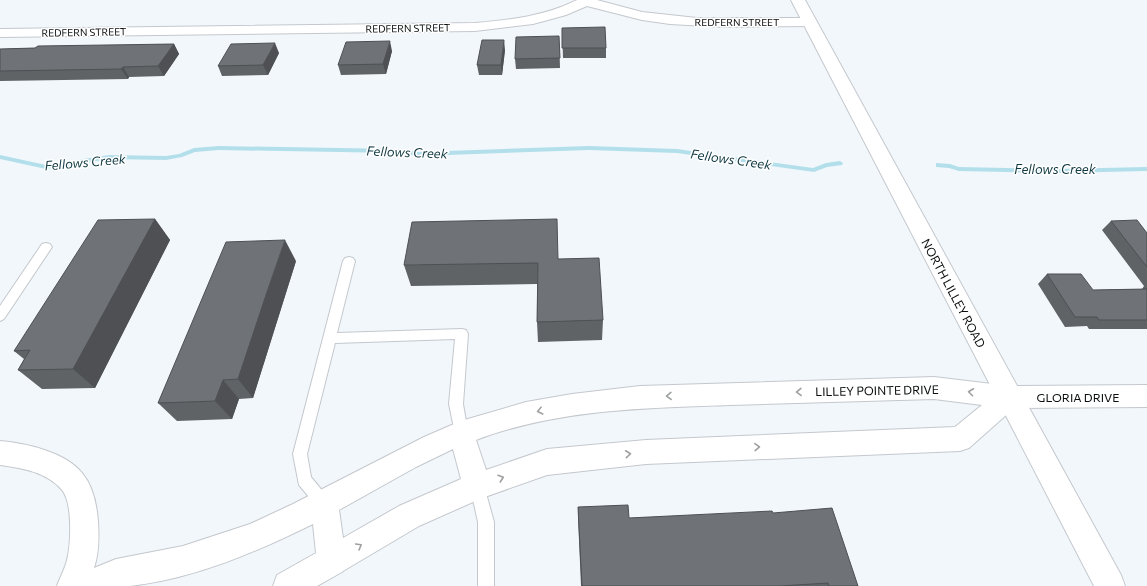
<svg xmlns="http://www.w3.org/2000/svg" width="1147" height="586" font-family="Commissioner,sans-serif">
	<rect width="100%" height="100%" fill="#f2f7fc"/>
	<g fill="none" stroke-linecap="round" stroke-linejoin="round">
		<!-- stream -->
		<g fill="#b3dfeb" fill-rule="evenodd">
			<polygon points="219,146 395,149 419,152 589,146 677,149 813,168 826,163 840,161 843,163 842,165 827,167 814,172 677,153 589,150 419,156 395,153 219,150 195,152 182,157 166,160 109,159 46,169 0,159 0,155 46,165 109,155 166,156 179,154 194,148"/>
			<polygon points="936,163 950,164 959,167 1058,169 1147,167 1147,171 1058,173 959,171 949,168 936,167"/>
		</g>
		<defs>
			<g id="service">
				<polygon points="46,243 50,244 52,247 4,319 0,321 0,306 42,244"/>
				<polygon points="349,257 353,258 355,261 337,333 462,329 466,330 468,334 463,404 468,433 466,438 461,439 456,438 449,404 455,339 335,343 307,454 311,477 329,499 332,504 329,509 324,512 319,509 299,485 293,454 343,261 345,258"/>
				<polygon points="477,479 482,481 484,486 494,522 494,586 478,586 478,522 470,486 472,481"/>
			</g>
			<g id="minor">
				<path d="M 577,0 L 597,0 L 642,12 L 697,18 L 809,18 L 814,19 L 816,22 L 814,25 L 809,26 L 724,27 L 670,24 L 642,20 L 587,6 L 566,15 L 533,24 L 475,31 L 0,37 L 0,29 L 475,23 C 510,20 545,16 577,0 Z"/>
				<path d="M 934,377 L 1009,386 L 1147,385 L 1147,407 L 1014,408 L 969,448 L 960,451 L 646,464 L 547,475 L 482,498 L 419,526 L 343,571 L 342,572 L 317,586 L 273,586 L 277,575 L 316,553 L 313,524 C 256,552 194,579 130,586 C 106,586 81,586 57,586 C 60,577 65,569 67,560 C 71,544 73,503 62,490 C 47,472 22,468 0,465 L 0,441 C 25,443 66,452 82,473 C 93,486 97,506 98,522 C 99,537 99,553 94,568 L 116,559 L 183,546 L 250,524 L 293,504 L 424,437 L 461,421 L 526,402 L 572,394 L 640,386 ZM 934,399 L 982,405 L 955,427 L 646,440 L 547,449 L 486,470 L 476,440 C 557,409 645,408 731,405 C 798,403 866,401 934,399 ZM 453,449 L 461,479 L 399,506 L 343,538 L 339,510 L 416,467 Z"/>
			</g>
			<polygon id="tertiary" points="791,0 805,0 1121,575 1125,586 1094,586"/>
		</defs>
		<!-- service casing -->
		<use href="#service" stroke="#c4c8cd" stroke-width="2"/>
		<!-- minor casing -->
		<use href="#minor" stroke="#c4c8cd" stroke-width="2"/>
		<!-- tertiary casing -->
		<use href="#tertiary" stroke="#c4c8cd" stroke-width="2"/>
		<!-- service -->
		<use href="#service" fill="#fff" fill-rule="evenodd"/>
		<!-- minor -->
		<use href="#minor" fill="#fff" fill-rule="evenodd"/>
		<!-- tertiary -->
		<use href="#tertiary" fill="#fff" fill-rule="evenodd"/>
	</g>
	<!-- wall -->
	<g fill="#5f6366">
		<polygon points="562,28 606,48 606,58 563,58"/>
		<polygon points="559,36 560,68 516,69 515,59"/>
		<polygon points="174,44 179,54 164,76 129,77 128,79 0,81 0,49"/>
		<polygon points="505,50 502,75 479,75 477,65"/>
		<polygon points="392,51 386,74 341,75 338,65"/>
		<polygon points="279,53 268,75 222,76 218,66"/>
		<polygon points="155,219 170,240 95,388 42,389 18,370 24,359 14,351"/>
		<polygon points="1111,221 1147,233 1147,329 1089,329 1087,326 1065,327 1038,284 1047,274 1093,290 1142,289 1144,286 1102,230"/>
		<polygon points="558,259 603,320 602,340 538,342 537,322 537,284 411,286 404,265"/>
		<polygon points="296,261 253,398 239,399 232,419 177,421 158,403"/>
		<polygon points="578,507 629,518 773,513 858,586 581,586 578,517"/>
	</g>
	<!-- shaded-wall -->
	<g fill="#4e5053">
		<polygon points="504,40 505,50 502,75 501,65"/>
		<polygon points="390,41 392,51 386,74 383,64"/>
		<polygon points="275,43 279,53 268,75 263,65"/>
		<polygon points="174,44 179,54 164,76 158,66"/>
		<polygon points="123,67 129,77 128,79 121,69"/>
		<polygon points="155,219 170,240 95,388 73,369"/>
		<polygon points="285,240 296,261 253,398 238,379 270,283"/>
		<polygon points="223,380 239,399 232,419 215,401"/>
	</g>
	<!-- building -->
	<g fill="#6f7377" stroke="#4e5053">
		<polygon points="605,27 606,48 562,48 562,28"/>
		<polygon points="559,36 560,58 515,59 516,37"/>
		<polygon points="482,40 504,40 501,65 477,65"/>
		<polygon points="390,41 383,64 338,65 346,42"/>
		<polygon points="275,43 263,65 218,66 231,44"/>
		<polygon points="174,44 158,66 123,67 121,69 0,71 0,49 35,48 38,46"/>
		<polygon points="155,219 73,369 18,370 30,350 14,351 98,220"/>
		<polygon points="557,219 558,259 599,258 603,320 537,322 538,263 404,265 412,222"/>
		<polygon points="1137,220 1147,233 1147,267 1111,221"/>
		<polygon points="285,240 270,283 238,379 223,380 215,401 158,403 226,242"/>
		<polygon points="1047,274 1081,274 1093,290 1147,289 1147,320 1099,320 1097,317 1075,317"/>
		<polygon points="628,505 629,518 772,511 773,513 832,508 858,586 829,586 828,583 780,586 582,586 578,507"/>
	</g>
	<!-- one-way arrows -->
	<defs><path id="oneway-chevron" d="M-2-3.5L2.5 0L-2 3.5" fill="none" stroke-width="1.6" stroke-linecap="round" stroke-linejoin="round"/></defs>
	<g stroke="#9e9f9f">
		<use href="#oneway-chevron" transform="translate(799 392) rotate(178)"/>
		<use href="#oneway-chevron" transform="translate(971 392) rotate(-173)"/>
		<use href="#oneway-chevron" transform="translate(669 396) rotate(178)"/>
		<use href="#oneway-chevron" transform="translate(540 411) rotate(166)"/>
		<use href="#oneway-chevron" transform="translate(757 447) rotate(-2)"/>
		<use href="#oneway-chevron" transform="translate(628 454) rotate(-6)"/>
		<use href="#oneway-chevron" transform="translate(501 478) rotate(-19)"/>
		<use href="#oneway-chevron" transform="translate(359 546) rotate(-30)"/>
	</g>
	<g text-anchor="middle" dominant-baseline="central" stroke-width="3" stroke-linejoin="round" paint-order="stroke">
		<!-- far-street labels -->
		<g font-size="10" fill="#0c0e0f" stroke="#fff">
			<text x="737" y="22">REDFERN STREET</text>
			<text transform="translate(408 28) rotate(-1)">REDFERN STREET</text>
			<text transform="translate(84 32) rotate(-1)">REDFERN STREET</text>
		</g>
		<!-- street labels -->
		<g font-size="12" fill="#0c0e0f" stroke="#fff">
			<text transform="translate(954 293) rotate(62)">NORTH LILLEY ROAD</text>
			<text transform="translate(877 390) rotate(-1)">LILLEY POINTE DRIVE</text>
			<text x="1078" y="397">GLORIA DRIVE</text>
		</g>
		<!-- water labels -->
		<g font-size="13" font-style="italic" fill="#103942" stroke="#fff">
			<text transform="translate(407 152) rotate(2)">Fellows Creek</text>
			<text transform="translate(731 159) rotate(8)">Fellows Creek</text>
			<text transform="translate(85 162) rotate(-5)">Fellows Creek</text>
			<text x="1055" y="169">Fellows Creek</text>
		</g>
	</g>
</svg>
